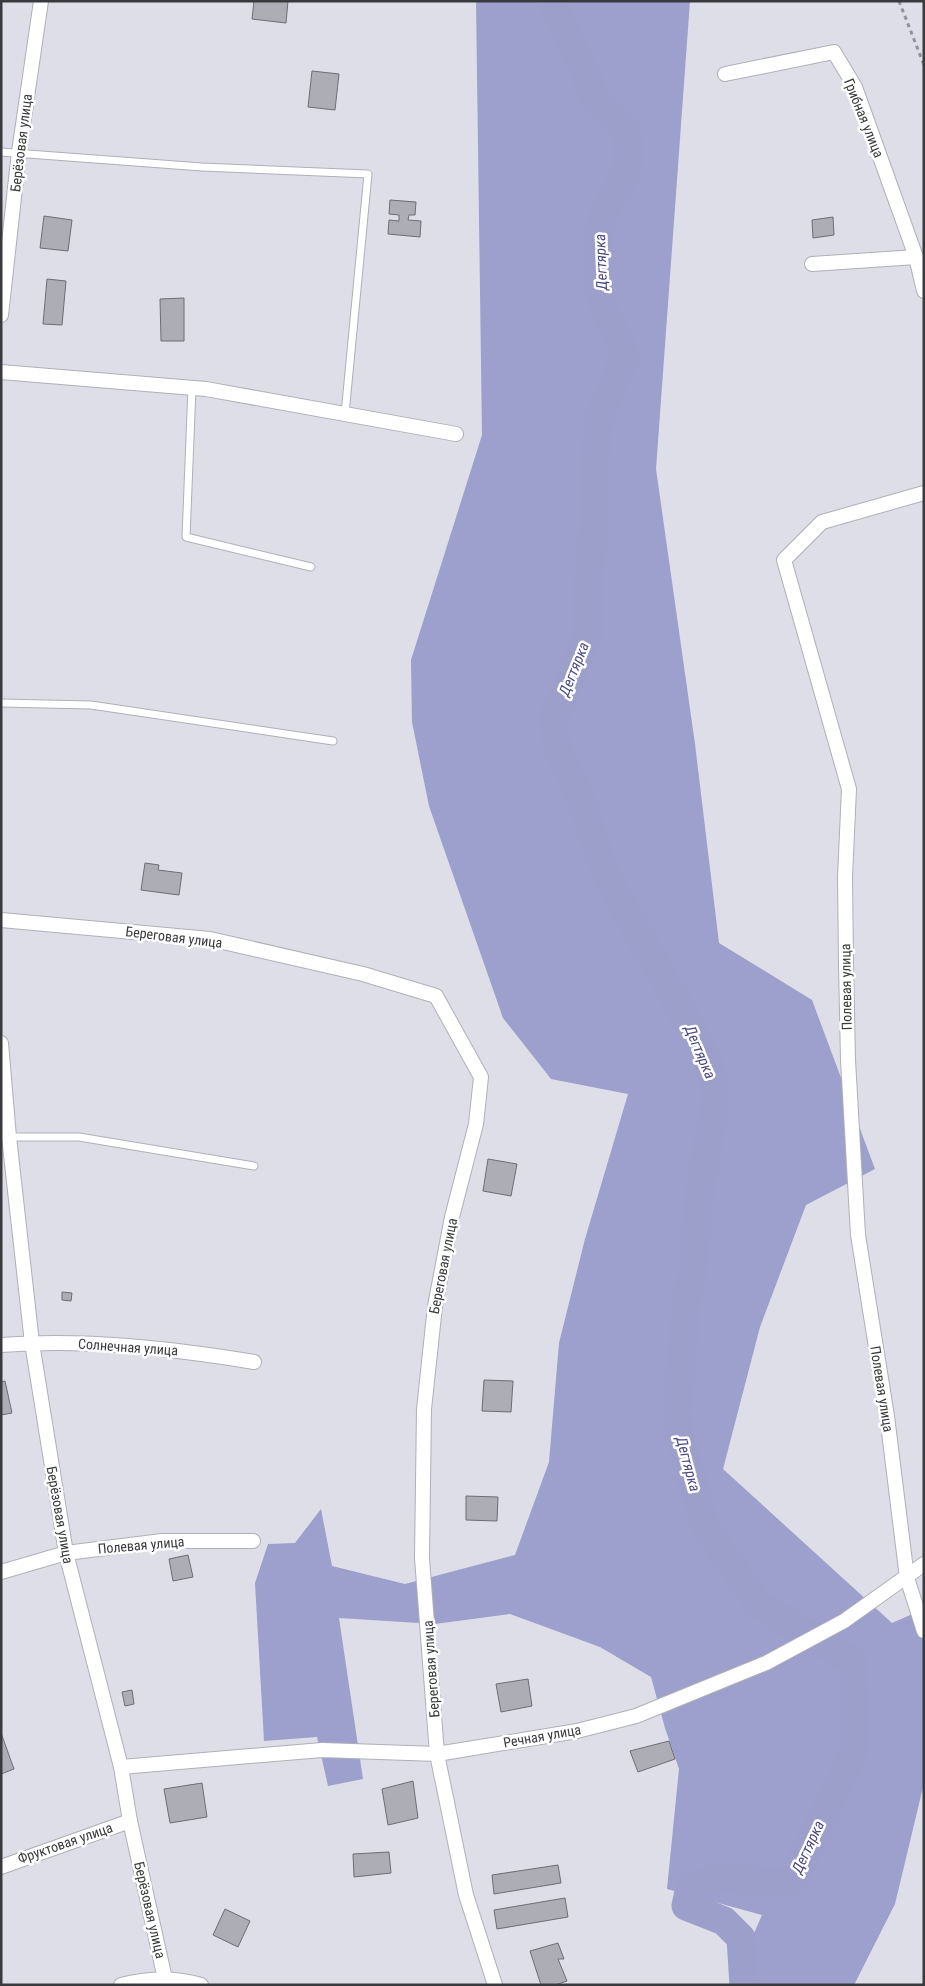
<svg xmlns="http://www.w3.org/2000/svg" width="925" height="1986" font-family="'Roboto Condensed',sans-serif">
	<rect width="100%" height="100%" fill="#dddee7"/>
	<!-- forest -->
	<polygon fill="#9d9fcc" points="476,1 690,1 656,469 695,744 719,943 812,1000 875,1169 806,1205 760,1327 723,1469 892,1623 924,1609 924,1783 895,1904 854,1985 741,1985 741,1963 762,1915 667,1889 679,1769 665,1728 651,1677 600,1647 510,1614 435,1624 339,1618 363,1779 328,1786 317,1737 264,1741 255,1583 268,1544 295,1543 321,1509 332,1566 405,1584 515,1555 549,1462 559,1343 585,1239 628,1094 551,1079 503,1018 429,806 412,722 411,660 482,435"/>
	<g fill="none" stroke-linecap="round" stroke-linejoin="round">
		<!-- river -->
		<path stroke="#9d9fcb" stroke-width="29" d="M 552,1 L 589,81 L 596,103 L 625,128 C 627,137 630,148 629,158 C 625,186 601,204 599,236 C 598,258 597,286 604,308 C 609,326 624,340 624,360 L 599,418 L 594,470 L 594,526 L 588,582 L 587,637 L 553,720 L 557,747 L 581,799 L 599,856 L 610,883 L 680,1007 L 707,1060 L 715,1087 L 714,1113 L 699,1194 L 693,1275 L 686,1301 L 677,1411 L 680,1438 L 705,1526 L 758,1604 L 853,1661 L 855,1749 L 791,1883 L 718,1878 L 690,1887 L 686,1906 L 724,1921 L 741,1938 L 744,1985"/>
	</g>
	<!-- building -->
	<g fill="#acadb5" stroke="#6c6d75">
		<polygon points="254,1 288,1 286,23 252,19"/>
		<polygon points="312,71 339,74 335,110 308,107"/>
		<polygon points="390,200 416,202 415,215 409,215 408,220 421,221 420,237 388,234 389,220 399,221 399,215 389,214"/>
		<polygon points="44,216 72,220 68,251 40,248"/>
		<polygon points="833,217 834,235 813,238 812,220"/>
		<polygon points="47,279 66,281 62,325 43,324"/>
		<polygon points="184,298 184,341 161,341 160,299"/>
		<polygon points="145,863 159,865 158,870 182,873 179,895 141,890"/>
		<polygon points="488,1159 517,1164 511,1196 483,1191"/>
		<polygon points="62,1292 72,1293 71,1301 62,1300"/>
		<polygon points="484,1380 513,1381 511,1412 482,1411"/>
		<polygon points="5,1381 12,1413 1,1415 1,1382"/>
		<polygon points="466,1496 498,1497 497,1521 466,1520"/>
		<polygon points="188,1555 193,1577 173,1581 169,1559"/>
		<polygon points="528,1679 532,1706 501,1712 496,1684"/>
		<polygon points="132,1690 134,1704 125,1706 122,1692"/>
		<polygon points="1,1733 14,1769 1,1774"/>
		<polygon points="669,1741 675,1759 638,1772 630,1751"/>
		<polygon points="413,1781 418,1818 388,1825 382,1789"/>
		<polygon points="202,1783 207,1817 170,1823 164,1789"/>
		<polygon points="389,1852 391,1873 354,1877 353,1854"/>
		<polygon points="558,1865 561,1883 494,1894 492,1875"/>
		<polygon points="565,1898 568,1917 497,1929 494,1910"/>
		<polygon points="225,1909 250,1921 238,1947 213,1935"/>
		<polygon points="558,1943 564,1959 558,1959 567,1981 555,1985 541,1985 530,1951"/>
	</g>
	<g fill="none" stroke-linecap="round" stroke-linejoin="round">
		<defs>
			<g id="service">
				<polyline points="1,152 202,167 368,174 345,414"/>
				<polyline points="192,388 186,537 311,567"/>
				<polyline points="1,703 91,705 333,741"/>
				<polyline points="1,1137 79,1137 254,1166"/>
			</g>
			<g id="minor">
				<polyline points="725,74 834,52 855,87 916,257 924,291"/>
				<polyline points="812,264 916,257"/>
				<polyline points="1,315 19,152 41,1"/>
				<polyline points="1,372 206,389 456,434"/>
				<polyline points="924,493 822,522 784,560 849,789 845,877 846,964 848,1060 858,1235 887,1416 907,1578 924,1631"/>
				<polyline points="1,920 210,939 363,974 436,996 481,1077 476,1124 452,1217 435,1306 424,1409 422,1558 437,1754 466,1895 495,1985"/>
				<polyline points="1,1043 9,1137 32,1343 66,1553 121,1767 130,1821 165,1979"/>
				<path d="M 1,1345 C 86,1339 170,1348 254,1362"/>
				<polyline points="1,1572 66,1553 162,1541 253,1541"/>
				<polyline points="121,1767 322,1750 437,1754 577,1731 636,1716 766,1663 844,1621 924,1564"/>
				<polyline points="1,1867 130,1821"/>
				<path d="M 121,1985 C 148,1978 174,1977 201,1985"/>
			</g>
		</defs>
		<!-- service casing -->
		<use href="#service" stroke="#afb0b8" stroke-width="9"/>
		<!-- minor casing -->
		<use href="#minor" stroke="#afb0b8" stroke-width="16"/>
		<!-- path -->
		<polyline stroke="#92939a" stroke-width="3" stroke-dasharray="4 4" stroke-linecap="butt" points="899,1 924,65"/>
		<!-- service -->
		<use href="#service" stroke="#fff" stroke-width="7"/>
		<!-- minor -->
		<use href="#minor" stroke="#fff" stroke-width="14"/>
	</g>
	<g text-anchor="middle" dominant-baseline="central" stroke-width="5" stroke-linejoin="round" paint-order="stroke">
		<!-- street labels -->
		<g font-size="14" fill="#393a3d" stroke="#fff">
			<text transform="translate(864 118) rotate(68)">Грибная улица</text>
			<text transform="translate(21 143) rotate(-83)">Берёзовая улица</text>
			<text transform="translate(174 937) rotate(7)">Береговая улица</text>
			<text transform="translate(846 987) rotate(-91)">Полевая улица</text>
			<text transform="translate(443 1266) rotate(-79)">Береговая улица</text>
			<text transform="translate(128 1347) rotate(4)">Солнечная улица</text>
			<text transform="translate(882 1389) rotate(81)">Полевая улица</text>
			<text transform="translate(60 1515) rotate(80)">Берёзовая улица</text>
			<text transform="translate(141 1545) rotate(-5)">Полевая улица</text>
			<text transform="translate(431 1669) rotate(-94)">Береговая улица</text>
			<text transform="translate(542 1736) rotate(-10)">Речная улица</text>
			<text transform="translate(65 1843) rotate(-19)">Фруктовая улица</text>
			<text transform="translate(150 1910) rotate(77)">Берёзовая улица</text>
		</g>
		<!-- water labels -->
		<g font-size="15" font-style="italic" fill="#4a4983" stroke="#fff">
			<text transform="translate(601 262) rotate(-92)">Дегтярка</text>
			<text transform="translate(574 669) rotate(-68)">Дегтярка</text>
			<text transform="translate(700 1052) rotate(67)">Дегтярка</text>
			<text transform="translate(688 1464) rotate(75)">Дегтярка</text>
			<text transform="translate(808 1847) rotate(-65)">Дегтярка</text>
		</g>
	</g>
	<!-- border -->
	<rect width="925" height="1986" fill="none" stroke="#393a3d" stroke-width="5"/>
</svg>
